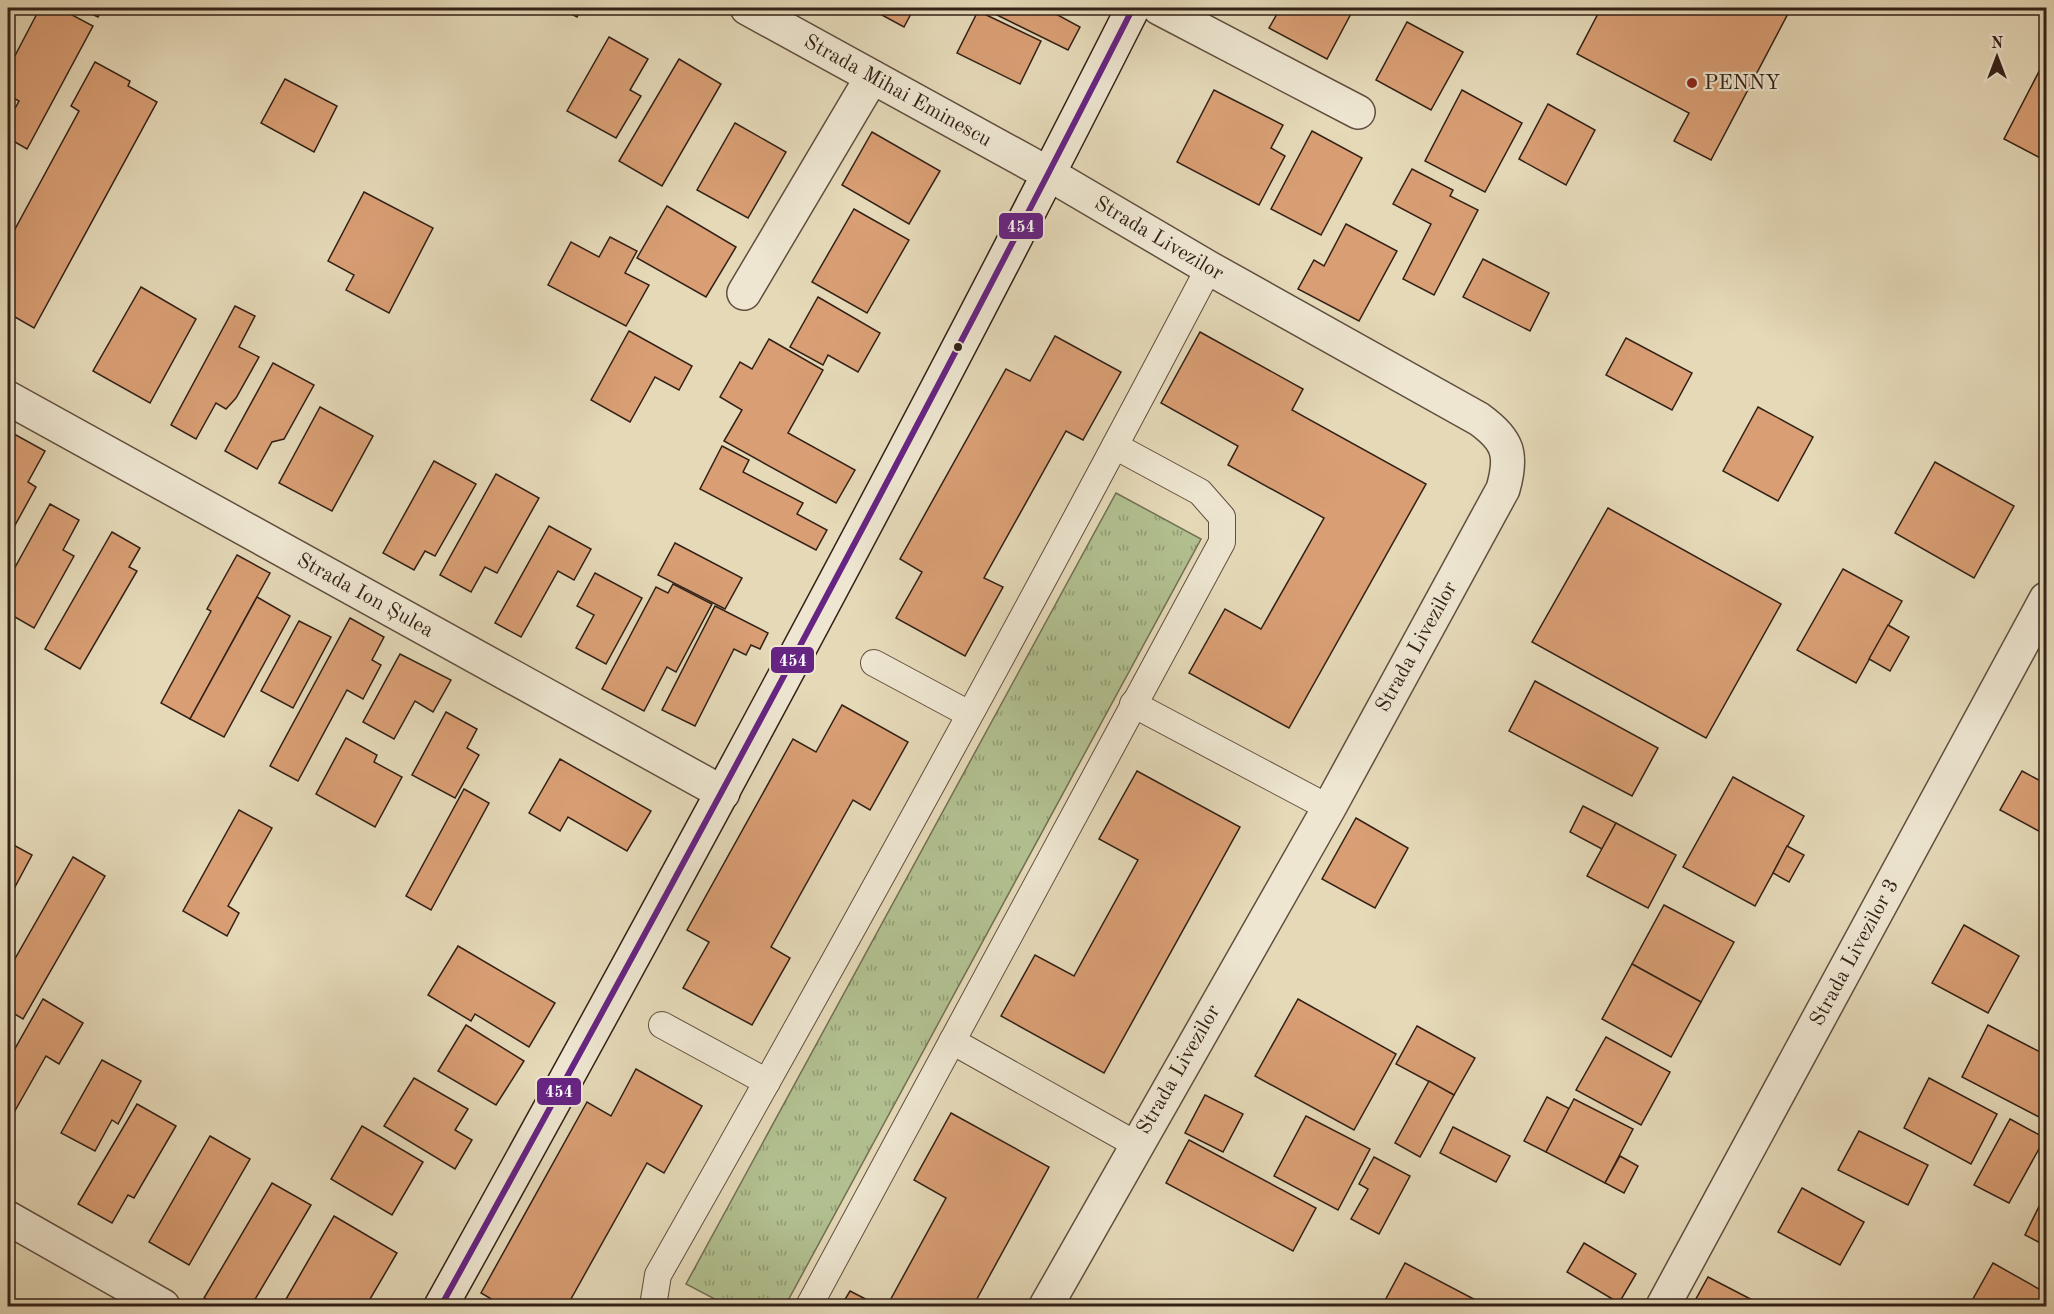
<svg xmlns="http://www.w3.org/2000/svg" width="2054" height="1314" font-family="'Old Standard TT',serif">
	<defs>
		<pattern id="park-tufts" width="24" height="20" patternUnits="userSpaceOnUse" patternTransform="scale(1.5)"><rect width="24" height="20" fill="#b2c090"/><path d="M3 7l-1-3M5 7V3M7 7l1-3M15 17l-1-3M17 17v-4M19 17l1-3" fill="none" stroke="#919c75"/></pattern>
	</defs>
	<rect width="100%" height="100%" fill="#e5d9b8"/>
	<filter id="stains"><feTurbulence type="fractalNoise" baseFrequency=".00333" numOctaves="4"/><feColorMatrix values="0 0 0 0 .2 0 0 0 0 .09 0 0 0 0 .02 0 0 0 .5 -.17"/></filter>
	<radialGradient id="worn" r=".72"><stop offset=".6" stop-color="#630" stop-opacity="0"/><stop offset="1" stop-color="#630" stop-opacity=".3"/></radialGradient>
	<!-- park -->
	<polygon fill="url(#park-tufts)" stroke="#727054" stroke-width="1.5" points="1116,493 1201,539 785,1306 728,1306 686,1284"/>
	<!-- building -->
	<g fill="#d99e74" stroke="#332117" stroke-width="1.5">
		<polygon points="40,8 59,8 93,26 27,149 8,138 8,121 19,101 8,95 8,69"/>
		<polygon points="79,8 103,8 98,17"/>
		<polygon points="560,8 582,8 577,17"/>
		<polygon points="869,8 914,8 904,27"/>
		<polygon points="983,8 1045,8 1080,27 1068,50"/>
		<polygon points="1270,8 1354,8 1327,59 1269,28 1278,12"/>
		<polygon points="1601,8 1791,8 1711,160 1674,141 1689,113 1577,54"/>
		<polygon points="978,11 1041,41 1020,84 957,53"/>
		<polygon points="1407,22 1463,52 1431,110 1376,80"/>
		<polygon points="609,37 648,59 630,90 641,96 616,138 567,111"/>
		<polygon points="2046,58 2046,161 2004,139"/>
		<polygon points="679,59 721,84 662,186 619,161"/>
		<polygon points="95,62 130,81 128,86 157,102 34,328 8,313 8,242 79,111 71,106"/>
		<polygon points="285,79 337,106 314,152 261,123"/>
		<polygon points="1214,90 1283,125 1271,148 1285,156 1259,205 1177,162"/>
		<polygon points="1462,90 1522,123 1485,192 1425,161"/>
		<polygon points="1548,104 1595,130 1566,185 1519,159"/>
		<polygon points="735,123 786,152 748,218 697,190"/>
		<polygon points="1312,131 1362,158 1321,235 1271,209"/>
		<polygon points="872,132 940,171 909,224 842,185"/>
		<polygon points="1412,169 1453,190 1450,196 1478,210 1434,295 1403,279 1431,224 1393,204"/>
		<polygon points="364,192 433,228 389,313 346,290 354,275 328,261"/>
		<polygon points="667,206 736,247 706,297 637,258"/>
		<polygon points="854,209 909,240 867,313 812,282"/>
		<polygon points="1346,224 1397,251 1359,321 1298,289 1314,260 1324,266"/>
		<polygon points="610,237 637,251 625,273 649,285 626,326 548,285 571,242 599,257"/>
		<polygon points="1483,259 1549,293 1530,331 1463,297"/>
		<polygon points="141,287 196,319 150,403 93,371"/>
		<polygon points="818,297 880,333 858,372 828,355 823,365 790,347"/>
		<polygon points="235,306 255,316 239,347 259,357 236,398 226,409 216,403 196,439 171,425"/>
		<polygon points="629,331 692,366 679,390 655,377 630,422 591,400"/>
		<polygon points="1200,332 1303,389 1292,410 1426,484 1289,728 1189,673 1225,609 1261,629 1324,518 1228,465 1238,446 1161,403"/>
		<polygon points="1055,336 1121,372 1083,440 1066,431 984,578 1003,587 965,656 896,618 922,572 900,559 1006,369 1030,381"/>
		<polygon points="1626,338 1692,373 1672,410 1606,375"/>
		<polygon points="769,339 823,370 788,433 855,470 836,503 724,441 742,410 720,397 740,362 752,369"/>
		<polygon points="273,363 314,385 284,439 272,442 257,469 225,451"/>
		<polygon points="320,407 373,436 332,511 279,483"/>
		<polygon points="1758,407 1813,437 1778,501 1723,471"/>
		<polygon points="14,434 45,451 28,482 36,487 8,538 8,446"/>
		<polygon points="722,446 749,460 743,472 803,503 797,514 827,530 816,550 700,489"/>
		<polygon points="434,461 476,484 435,556 425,551 414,570 383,553"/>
		<polygon points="1935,462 2014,506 1974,578 1895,533"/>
		<polygon points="496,474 539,498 497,573 485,567 471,592 440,575"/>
		<polygon points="50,504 79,520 63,550 74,556 34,628 8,613 8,580"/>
		<polygon points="1608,508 1781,604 1706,738 1532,642"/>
		<polygon points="549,526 591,549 574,580 558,571 521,637 495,623"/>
		<polygon points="112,532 140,548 129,567 137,571 80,669 45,649"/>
		<polygon points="675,543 742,578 725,609 658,575"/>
		<polygon points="237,555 270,573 190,719 161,703 211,611 207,609"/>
		<polygon points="1843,569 1902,601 1856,683 1797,650"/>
		<polygon points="595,573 642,598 606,664 576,648 594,615 577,606"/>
		<polygon points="673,584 712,604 676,672 667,667 644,711 602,689 656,587 668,593"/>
		<polygon points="257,597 290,616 224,737 190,719"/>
		<polygon points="715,606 768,633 760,649 751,645 746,655 734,649 695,726 662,710"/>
		<polygon points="350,618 384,637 372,660 381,665 363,699 347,690 298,781 270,766"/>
		<polygon points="299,621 331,637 293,708 261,691"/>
		<polygon points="1888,625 1909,637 1890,671 1869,659"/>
		<polygon points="400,654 451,680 433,712 415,701 394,739 363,722"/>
		<polygon points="1535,681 1658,748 1632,796 1509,731"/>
		<polygon points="842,705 908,742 870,810 853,800 771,947 790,958 752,1025 683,988 709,942 687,930 793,739 816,752"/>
		<polygon points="446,712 477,729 467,748 479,755 455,798 412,775"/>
		<polygon points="346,738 377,755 374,762 402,777 375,827 316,794"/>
		<polygon points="560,759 651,811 627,851 568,817 560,831 529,813"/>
		<polygon points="1137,771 1240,827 1104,1073 1001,1016 1035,955 1074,976 1138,860 1099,839"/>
		<polygon points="2022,771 2046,784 2046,835 2000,810"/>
		<polygon points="1733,777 1804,816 1755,906 1683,867"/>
		<polygon points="464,789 489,803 431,910 406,896"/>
		<polygon points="1583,806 1616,823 1602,849 1570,832"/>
		<polygon points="239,810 272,828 228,906 239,913 227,936 183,911"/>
		<polygon points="1356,818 1408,848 1375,908 1322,879"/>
		<polygon points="1616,823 1676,855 1648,908 1587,876"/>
		<polygon points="8,842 32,855 8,900"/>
		<polygon points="1787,846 1804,855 1789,882 1773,873"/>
		<polygon points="73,857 105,876 23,1019 8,1010 8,971"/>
		<polygon points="1664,905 1734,942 1701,1002 1632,964"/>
		<polygon points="1964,925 2019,956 1988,1013 1932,983"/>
		<polygon points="458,946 555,1003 529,1047 475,1014 471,1021 428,995"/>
		<polygon points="1632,964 1701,1002 1671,1057 1602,1019"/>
		<polygon points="43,999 83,1023 59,1064 46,1056 8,1123 8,1061"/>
		<polygon points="1298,999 1396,1054 1354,1130 1255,1076"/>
		<polygon points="466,1025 524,1061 496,1105 438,1071"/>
		<polygon points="1988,1025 2046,1055 2046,1107 2041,1118 1962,1077"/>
		<polygon points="1417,1026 1475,1058 1454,1095 1396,1064"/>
		<polygon points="1606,1037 1670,1072 1641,1125 1576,1090"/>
		<polygon points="102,1060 141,1081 118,1124 112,1120 95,1151 61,1133"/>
		<polygon points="636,1069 702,1106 664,1173 647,1163 567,1306 503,1306 481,1293 587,1102 611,1116"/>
		<polygon points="414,1078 468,1109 455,1130 472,1140 455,1169 384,1126"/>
		<polygon points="1929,1078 1997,1114 1971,1164 1904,1128"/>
		<polygon points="1429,1081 1454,1095 1420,1157 1395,1143"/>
		<polygon points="1205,1095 1243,1114 1223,1152 1185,1133"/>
		<polygon points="1547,1097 1570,1109 1546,1152 1524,1141"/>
		<polygon points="1574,1099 1633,1129 1605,1183 1546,1152"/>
		<polygon points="137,1104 176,1126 134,1198 128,1195 112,1223 78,1204"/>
		<polygon points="951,1113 1049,1167 973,1306 887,1306 946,1198 914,1180"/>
		<polygon points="1306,1116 1370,1149 1338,1210 1274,1176"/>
		<polygon points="2010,1119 2045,1138 2009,1203 1974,1185"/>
		<polygon points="362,1126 423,1162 392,1215 331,1179"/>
		<polygon points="1453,1127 1510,1156 1496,1182 1440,1153"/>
		<polygon points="1859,1131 1928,1165 1908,1205 1838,1170"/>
		<polygon points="210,1136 250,1159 189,1265 149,1242"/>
		<polygon points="1189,1140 1316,1208 1293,1251 1166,1183"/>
		<polygon points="1620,1156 1638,1166 1624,1193 1605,1183"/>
		<polygon points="1374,1157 1410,1176 1379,1234 1351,1219 1368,1189 1359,1184"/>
		<polygon points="272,1183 311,1205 251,1306 218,1306 204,1298"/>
		<polygon points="1802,1188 1864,1222 1840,1265 1778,1232"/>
		<polygon points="2046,1192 2046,1246 2025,1235"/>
		<polygon points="334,1216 397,1253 366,1306 282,1306"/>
		<polygon points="1584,1243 1636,1274 1619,1303 1567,1272"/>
		<polygon points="1405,1263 1487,1306 1382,1306"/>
		<polygon points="1993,1263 2046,1293 2046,1306 1969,1306"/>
		<polygon points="1708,1277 1762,1305 1761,1306 1692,1306"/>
		<polygon points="850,1291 879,1306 841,1306"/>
	</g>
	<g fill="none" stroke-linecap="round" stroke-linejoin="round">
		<defs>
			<g id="lane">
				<polyline points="874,663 969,714"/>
				<polyline points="1133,704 1329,808"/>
				<polyline points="662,1025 767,1082"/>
				<polyline points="952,1041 1137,1145"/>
				<path d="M 653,1306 L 658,1275 C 847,942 1031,607 1209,268"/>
				<polyline points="809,1306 1222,542 1222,517 1200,492 1115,446"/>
			</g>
			<g id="street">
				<path id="s1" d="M 747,8 L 1049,174 L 1209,268 L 1479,419 C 1508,440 1513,454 1503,489 L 1329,808 L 1046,1306"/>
				<polyline points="1159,8 1358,112"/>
				<polyline points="744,293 872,77"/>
				<path id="s2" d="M 8,398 L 723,793"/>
				<polyline points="8,1218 163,1306"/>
				<path id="s3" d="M 1663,1306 L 2046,599"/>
			</g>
			<path id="secondary" d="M 441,1306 C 679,877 912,446 1133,8"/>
		</defs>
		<!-- lane casing -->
		<use href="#lane" stroke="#604f3f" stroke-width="28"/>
		<!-- street casing -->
		<use href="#street" stroke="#604f3f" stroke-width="36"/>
		<!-- secondary casing -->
		<use href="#secondary" stroke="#332117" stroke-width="36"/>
		<!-- lane -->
		<use href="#lane" stroke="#eee6d1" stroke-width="26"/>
		<!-- street -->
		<use href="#street" stroke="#eee6d1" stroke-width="33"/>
		<!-- secondary -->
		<use href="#secondary" stroke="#eee6d1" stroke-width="33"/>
		<defs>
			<path id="bus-1" d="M 441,1306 C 678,877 911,445 1133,8"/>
		</defs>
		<!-- bus-1 casing -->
		<use href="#bus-1" stroke="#eee6d1" stroke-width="10"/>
		<!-- bus-1 -->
		<use href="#bus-1" stroke="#662483" stroke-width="6"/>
	</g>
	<!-- markers -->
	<circle fill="#8f2418" stroke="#eee6d1" stroke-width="2" cx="1692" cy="83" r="6"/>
	<circle fill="#332117" stroke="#eee6d1" stroke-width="2" cx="958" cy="347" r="5"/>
	<g text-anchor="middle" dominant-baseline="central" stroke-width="4.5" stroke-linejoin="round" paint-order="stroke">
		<!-- poi labels -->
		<g font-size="21" fill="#332117" stroke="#eee6d1" text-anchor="start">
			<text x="1704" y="83">PENNY</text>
		</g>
		<!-- street labels -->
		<g font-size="21" fill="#332117" stroke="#eee6d1">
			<text stroke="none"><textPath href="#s1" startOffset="172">Strada Mihai Eminescu</textPath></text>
			<text stroke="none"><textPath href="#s1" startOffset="472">Strada Livezilor</textPath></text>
			<text stroke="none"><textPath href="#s2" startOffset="408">Strada Ion Șulea</textPath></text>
			<text transform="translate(1417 647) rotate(-61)">Strada Livezilor</text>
			<text stroke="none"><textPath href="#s3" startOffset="402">Strada Livezilor 3</textPath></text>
			<text transform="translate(1179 1070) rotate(-60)">Strada Livezilor</text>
		</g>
	</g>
	<g stroke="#eee6d1" stroke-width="2">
		<rect x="998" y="212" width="46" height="28" rx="6" fill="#662483"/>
		<rect x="770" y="646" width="45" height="28" rx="6" fill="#662483"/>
		<rect x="536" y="1077" width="46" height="29" rx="6" fill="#662483"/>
	</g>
	<g font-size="16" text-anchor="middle" font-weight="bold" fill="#fff">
		<text x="1021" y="232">454</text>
		<text x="793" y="666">454</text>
		<text x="559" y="1097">454</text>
	</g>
	<!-- margin -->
	<rect width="2054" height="1314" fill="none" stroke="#e5d9b8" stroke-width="30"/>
	<rect x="9" y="9" width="2036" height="1296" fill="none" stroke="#332117" stroke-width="3"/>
	<rect x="15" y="15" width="2024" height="1284" fill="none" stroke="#332117" stroke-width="1.5"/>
	<!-- north arrow -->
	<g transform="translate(1997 57)" stroke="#eee6d1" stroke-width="4.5" paint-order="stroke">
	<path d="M0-4.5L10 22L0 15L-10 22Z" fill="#332117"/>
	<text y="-9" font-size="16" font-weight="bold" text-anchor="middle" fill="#332117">N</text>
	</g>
	<rect width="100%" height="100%" filter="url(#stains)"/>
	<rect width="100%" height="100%" fill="url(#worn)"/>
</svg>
